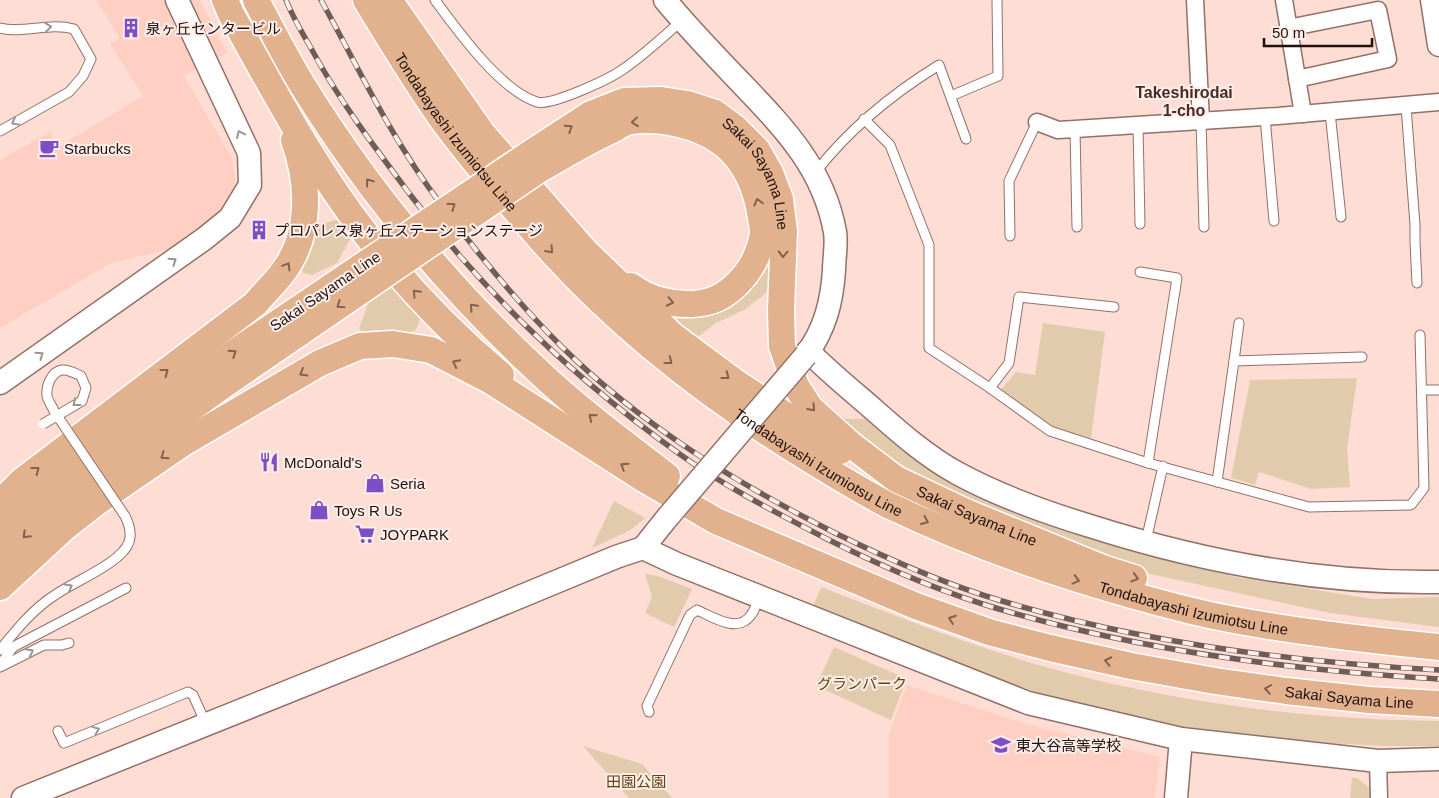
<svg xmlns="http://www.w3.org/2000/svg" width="1439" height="798" font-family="Arial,'Noto Sans JP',sans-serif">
	<rect width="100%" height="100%" fill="#fdddd4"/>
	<!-- built -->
	<g fill="#fecfc2">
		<polygon points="96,0 200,0 227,53 184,76 232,158 236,186 218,216 167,250 111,263 0,328 0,160 50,132 58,147 143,96 110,44 120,38"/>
		<polygon points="907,685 1022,723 1160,757 1155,798 889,798 889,734"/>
	</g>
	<!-- green -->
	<g fill="#e2cbad">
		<polygon points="340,219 353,234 337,263 312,275 303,273 301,264 313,228 317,225"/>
		<polygon points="772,242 774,287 744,310 716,323 691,342 672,323 675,312 707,311"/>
		<polygon points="397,282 423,313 415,331 365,338 359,328 370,299"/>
		<polygon points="1043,323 1105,332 1091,438 1051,427 1000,391 1016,372 1035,375"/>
		<polygon points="1357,378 1347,448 1350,487 1311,489 1259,472 1255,485 1231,478 1250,380"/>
		<polygon points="832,415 847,419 866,419 953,482 1013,512 1138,552 1236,577 1372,599 1439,597 1439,627 1330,613 1132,570 1057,540 949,490 869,447"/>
		<polygon points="614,501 645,518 629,531 592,548"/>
		<polygon points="645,574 658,576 692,589 674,627 645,613 652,597"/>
		<path d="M 821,587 C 901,618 981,650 1064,672 C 1187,704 1312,720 1439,721 L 1439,746 L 1384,746 L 1276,740 L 1168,725 L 1055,699 L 941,658 L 812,609 Z"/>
		<polygon points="834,647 898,675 903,688 891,720 816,686"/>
		<polygon points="583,746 642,764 672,798 629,798"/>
		<polygon points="1352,778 1357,778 1370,788 1370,798 1350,798"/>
	</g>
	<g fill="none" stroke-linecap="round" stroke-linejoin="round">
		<defs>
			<g id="lane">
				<path d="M 435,0 C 457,30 501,91 537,102 C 552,106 609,79 622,70 C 644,55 662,38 681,21"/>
				<path d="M 0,28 C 24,34 49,22 74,29 L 91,59 L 83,76 L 69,92 L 0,131"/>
				<polyline points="951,96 998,76 997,0"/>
				<polyline points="1406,106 1415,225 1415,242 1417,283"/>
				<polyline points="1330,112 1341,217"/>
				<polyline points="1265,117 1274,221"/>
				<polyline points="864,119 890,145 929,245 929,348 990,388 1050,431 1148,463 1309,507 1411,505 1424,488 1420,335"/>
				<polyline points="1201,121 1204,227"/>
				<polyline points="1138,125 1140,224"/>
				<polyline points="1075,129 1077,227"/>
				<path d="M 815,173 C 849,129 892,94 939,65 L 966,139"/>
				<polyline points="1010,236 1009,181 1037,122"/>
				<polyline points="1140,272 1177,278 1148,463"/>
				<polyline points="1234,361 1239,323"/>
				<polyline points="990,388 1009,363 1019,297 1114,307"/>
				<polyline points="1422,390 1439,390"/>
				<polyline points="1217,482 1234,361 1362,357"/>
				<polyline points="1146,541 1163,466"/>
				<path d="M 0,650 C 16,630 33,609 55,595 C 73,582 122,563 129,542 C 132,533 129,524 125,516"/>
				<polyline points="0,665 13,647 126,588"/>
				<polyline points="0,667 44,645 62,645 69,643"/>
				<path d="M 649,712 L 647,706 L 690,615 L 697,610 C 713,617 738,634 751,615 C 755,610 757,603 759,597"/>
				<polyline points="58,731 64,743 188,692 193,695 206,724"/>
			</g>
			<g id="street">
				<polyline points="1195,0 1201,121"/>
				<polyline points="1284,0 1303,114"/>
				<polyline points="1288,28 1378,10 1388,59 1297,79"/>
				<polyline points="1037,122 1058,130 1075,129 1278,116 1439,102"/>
				<polyline points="1378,761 1379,798"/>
			</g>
			<g id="secondary">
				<path d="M 665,0 C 690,30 717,58 744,86 C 786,130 824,170 835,232 C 837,244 834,258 834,270 C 832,302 825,329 806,355"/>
				<polyline points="1432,0 1439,45"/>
				<path d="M 808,351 C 829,372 851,390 873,409 C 899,432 926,456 957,473 C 999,496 1044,512 1090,526 C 1203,562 1320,584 1439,582"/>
				<polyline points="0,383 204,239 230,218 250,185 249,153 177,0"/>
				<polyline points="643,548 677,564 1028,703 1181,739 1378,761 1439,759"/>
				<polyline points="23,798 394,649 616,557 643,548 667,518"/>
				<polyline points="1176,798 1181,739"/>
			</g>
			<g id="primary">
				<path d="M 225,0 L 231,14 C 273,89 313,166 365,233 C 405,285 451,333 501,375"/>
				<path d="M 256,0 C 271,29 286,58 303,86 C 368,191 448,287 538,371 C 578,409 623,442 667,476"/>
				<path id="s1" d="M 366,0 C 391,41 416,83 444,122 C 463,148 485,174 506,199 C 522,217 537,236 553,253 C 627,334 716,402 809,459 C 835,475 861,491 888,505 C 966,542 1046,571 1128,594 C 1160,603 1192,612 1224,618 C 1295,632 1367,640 1439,647"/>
				<polyline points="389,0 482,133 585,251 673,336 735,382 840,451"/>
				<path id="s2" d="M 528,155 L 591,114 L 624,101 L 661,100 L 687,104 L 715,113 L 735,128 L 757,150 L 770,173 L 780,199 L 784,231 L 781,311 L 782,346 L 796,386 L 810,408 L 850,444 L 896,479 L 968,513 L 1105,569 L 1134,578"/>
				<path d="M 540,169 C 565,155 589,140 614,129 C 619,126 625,122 631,121 C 660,117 698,125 722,143 C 745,160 757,189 761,218 C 762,223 763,228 763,233 C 760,252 752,269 738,283 C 724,297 712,303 692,304 C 671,305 648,299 631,286"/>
				<path d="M 0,503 L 23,480 L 255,304 C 264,293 275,283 283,272 C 312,234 309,182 294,140"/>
				<polyline points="0,531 39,492 214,366 368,262"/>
				<polyline points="0,561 53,508 225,384 381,277"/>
				<path id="s3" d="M 0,587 L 65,527 L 97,502 L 183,443 L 320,363 L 360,346 L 393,344 L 431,350 L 491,381 L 644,479 L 716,521 L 916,606 L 989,632 L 1050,648 L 1131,666 L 1215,681 L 1286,691 L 1369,700 L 1439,704"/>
			</g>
		</defs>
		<!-- lane casing -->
		<use href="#lane" stroke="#937067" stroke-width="11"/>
		<!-- street casing -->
		<use href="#street" stroke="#937067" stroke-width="19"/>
		<!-- secondary casing -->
		<use href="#secondary" stroke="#937067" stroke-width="25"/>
		<!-- primary casing -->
		<use href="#primary" stroke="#fff" stroke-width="29"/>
		<!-- lane -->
		<use href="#lane" stroke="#fff" stroke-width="9"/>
		<!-- street -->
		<use href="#street" stroke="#fff" stroke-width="16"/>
		<!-- secondary -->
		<use href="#secondary" stroke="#fff" stroke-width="22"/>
		<!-- primary -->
		<use href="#primary" stroke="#e2b28f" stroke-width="26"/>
		<defs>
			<g id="rail">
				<path d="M 286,0 C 293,18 303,34 312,50 C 340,102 376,149 412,197 C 487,296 580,383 681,455 C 727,488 779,514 829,540 C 883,567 941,592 999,609 C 1142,651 1291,670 1439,679"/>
				<path d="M 321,0 C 359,69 392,140 440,203 C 477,253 517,302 561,346 C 640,424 736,483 835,533 C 888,559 944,584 1002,601 C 1143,643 1292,662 1439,670"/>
			</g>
		</defs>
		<!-- rail casing -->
		<use href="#rail" stroke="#715d57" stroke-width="5.5"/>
		<!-- rail -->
		<use href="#rail" stroke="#feeeea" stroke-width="4" stroke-dasharray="11" stroke-linecap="butt"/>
		<defs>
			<path id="lane-bridge" d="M 43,424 L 82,401 L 86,388 L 81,376 C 76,374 69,369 62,370 C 51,372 46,386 47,396 C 48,401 52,406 54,411 L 125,516"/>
			<polyline id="secondary-bridge" points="667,518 806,355"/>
			<g id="primary-bridge">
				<polyline points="368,262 528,155"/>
				<polyline points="381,277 540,169"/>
			</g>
		</defs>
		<!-- lane-bridge casing -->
		<use href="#lane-bridge" stroke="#937067" stroke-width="11" stroke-linecap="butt"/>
		<!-- secondary-bridge casing -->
		<use href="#secondary-bridge" stroke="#937067" stroke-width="25" stroke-linecap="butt"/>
		<!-- primary-bridge casing -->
		<use href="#primary-bridge" stroke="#fff" stroke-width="29" stroke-linecap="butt"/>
		<!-- lane-bridge -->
		<use href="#lane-bridge" stroke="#fff" stroke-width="9"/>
		<!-- secondary-bridge -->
		<use href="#secondary-bridge" stroke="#fff" stroke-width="22"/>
		<!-- primary-bridge -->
		<use href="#primary-bridge" stroke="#e2b28f" stroke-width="26"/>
	</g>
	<!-- one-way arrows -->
	<defs><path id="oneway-chevron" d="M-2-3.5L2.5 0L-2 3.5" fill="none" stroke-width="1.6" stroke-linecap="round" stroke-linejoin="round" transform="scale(1.25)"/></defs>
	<g stroke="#9a9493">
		<use href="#oneway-chevron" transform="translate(48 27) rotate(-6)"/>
		<use href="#oneway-chevron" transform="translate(15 122) rotate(151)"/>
		<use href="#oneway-chevron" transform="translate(240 134) rotate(-115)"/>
		<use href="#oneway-chevron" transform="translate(173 261) rotate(-35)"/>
		<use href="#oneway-chevron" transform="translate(40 355) rotate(-35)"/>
		<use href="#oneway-chevron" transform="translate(76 403) rotate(142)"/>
		<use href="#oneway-chevron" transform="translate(69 587) rotate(-30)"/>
		<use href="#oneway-chevron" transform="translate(30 652) rotate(-27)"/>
		<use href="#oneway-chevron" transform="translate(96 730) rotate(-22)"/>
	</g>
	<g stroke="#80624e">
		<use href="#oneway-chevron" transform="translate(635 122) rotate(174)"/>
		<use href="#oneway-chevron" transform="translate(569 128) rotate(-33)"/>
		<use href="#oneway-chevron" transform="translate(369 182) rotate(-127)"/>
		<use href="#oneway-chevron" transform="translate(758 202) rotate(-105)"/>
		<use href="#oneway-chevron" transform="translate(452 206) rotate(-34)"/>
		<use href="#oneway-chevron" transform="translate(550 250) rotate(48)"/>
		<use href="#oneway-chevron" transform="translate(783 254) rotate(92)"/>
		<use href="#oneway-chevron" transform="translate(287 266) rotate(-59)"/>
		<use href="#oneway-chevron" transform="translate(416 293) rotate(-133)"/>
		<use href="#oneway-chevron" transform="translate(670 302) rotate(12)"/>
		<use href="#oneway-chevron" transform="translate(340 305) rotate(146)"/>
		<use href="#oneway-chevron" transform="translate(473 307) rotate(-133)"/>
		<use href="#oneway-chevron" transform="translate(233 353) rotate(-34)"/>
		<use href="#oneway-chevron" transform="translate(669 361) rotate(38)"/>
		<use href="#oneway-chevron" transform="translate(456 363) rotate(-153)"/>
		<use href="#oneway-chevron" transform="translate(165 372) rotate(-37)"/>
		<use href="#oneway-chevron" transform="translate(303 373) rotate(150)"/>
		<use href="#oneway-chevron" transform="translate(726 376) rotate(37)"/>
		<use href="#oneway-chevron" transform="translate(812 408) rotate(48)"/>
		<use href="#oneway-chevron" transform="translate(592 417) rotate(-140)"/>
		<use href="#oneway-chevron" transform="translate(164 456) rotate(145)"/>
		<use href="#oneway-chevron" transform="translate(624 466) rotate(-147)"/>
		<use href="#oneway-chevron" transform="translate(36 470) rotate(-37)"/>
		<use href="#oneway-chevron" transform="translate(925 521) rotate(24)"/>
		<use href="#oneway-chevron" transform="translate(26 535) rotate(135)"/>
		<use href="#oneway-chevron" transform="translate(1135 578) rotate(17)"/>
		<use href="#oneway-chevron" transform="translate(1076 580) rotate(15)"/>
		<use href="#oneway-chevron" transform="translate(952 619) rotate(-160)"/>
		<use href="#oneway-chevron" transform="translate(1108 661) rotate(-168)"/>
		<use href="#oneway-chevron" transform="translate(1268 689) rotate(-172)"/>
	</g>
	<!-- icons -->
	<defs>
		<symbol id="building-bare" viewBox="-9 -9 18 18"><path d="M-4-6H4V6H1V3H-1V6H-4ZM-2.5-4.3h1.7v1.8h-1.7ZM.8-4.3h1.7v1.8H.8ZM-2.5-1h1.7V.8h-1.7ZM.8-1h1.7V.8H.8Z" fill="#7e4ec6" stroke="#feeeea" stroke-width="2.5" paint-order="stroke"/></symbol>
		<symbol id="cafe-bare" viewBox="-9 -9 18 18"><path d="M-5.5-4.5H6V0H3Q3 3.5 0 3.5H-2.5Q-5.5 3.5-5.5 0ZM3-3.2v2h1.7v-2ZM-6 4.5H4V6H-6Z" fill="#7e4ec6" stroke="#feeeea" stroke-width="2.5" paint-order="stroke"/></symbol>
		<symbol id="restaurant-bare" viewBox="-9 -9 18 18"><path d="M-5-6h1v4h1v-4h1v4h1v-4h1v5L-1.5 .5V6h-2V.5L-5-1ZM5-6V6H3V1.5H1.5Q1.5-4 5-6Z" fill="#7e4ec6" stroke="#feeeea" stroke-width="2.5" paint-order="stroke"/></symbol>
		<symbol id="shop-bare" viewBox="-9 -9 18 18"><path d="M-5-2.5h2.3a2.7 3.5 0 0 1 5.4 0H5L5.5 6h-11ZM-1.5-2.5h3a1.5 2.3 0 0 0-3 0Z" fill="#7e4ec6" stroke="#feeeea" stroke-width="2.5" paint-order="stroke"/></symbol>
		<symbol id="supermarket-bare" viewBox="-9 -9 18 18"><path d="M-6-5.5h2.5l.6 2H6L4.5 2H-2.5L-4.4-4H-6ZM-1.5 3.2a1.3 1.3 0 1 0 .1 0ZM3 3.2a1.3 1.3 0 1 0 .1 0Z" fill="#7e4ec6" stroke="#feeeea" stroke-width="2.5" paint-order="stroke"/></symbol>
		<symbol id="school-bare" viewBox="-9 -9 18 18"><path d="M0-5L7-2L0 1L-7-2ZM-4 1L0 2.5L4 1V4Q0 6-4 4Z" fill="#7e4ec6" stroke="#feeeea" stroke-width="2.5" paint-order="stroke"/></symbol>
	</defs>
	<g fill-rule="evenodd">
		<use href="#building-bare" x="117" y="14" width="28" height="28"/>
		<use href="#cafe-bare" x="35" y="134" width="28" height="28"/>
		<use href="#building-bare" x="245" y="216" width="28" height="28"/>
		<use href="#restaurant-bare" x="255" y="448" width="28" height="28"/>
		<use href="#shop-bare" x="361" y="469" width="28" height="28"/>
		<use href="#shop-bare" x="305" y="496" width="28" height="28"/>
		<use href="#supermarket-bare" x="351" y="520" width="28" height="28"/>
		<use href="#school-bare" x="987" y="731" width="28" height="28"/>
	</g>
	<g text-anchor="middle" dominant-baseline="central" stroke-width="4" stroke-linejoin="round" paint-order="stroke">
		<!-- poi labels -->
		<g font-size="15" fill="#1f120e" stroke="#feeeea" text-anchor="start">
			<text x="146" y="28">泉ヶ丘センタービル</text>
			<text x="64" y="148">Starbucks</text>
			<text x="274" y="230">プロパレス泉ヶ丘ステーションステージ</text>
			<text x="284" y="462">McDonald's</text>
			<text x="390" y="483">Seria</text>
			<text x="334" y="510">Toys R Us</text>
			<text x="380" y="534">JOYPARK</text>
			<text x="1016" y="745">東大谷高等学校</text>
		</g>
		<!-- street labels -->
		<g font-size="15" fill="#1f120e" stroke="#feeeea">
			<text stroke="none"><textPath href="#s1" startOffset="160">Tondabayashi Izumiotsu Line</textPath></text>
			<text stroke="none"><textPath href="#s2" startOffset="280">Sakai Sayama Line</textPath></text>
			<text transform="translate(325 291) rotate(-34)">Sakai Sayama Line</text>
			<text stroke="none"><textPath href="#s1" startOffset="655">Tondabayashi Izumiotsu Line</textPath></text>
			<text stroke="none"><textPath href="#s2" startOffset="730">Sakai Sayama Line</textPath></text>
			<text stroke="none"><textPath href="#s1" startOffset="1060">Tondabayashi Izumiotsu Line</textPath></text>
			<text stroke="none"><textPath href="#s3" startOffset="1501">Sakai Sayama Line</textPath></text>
		</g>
		<!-- park labels -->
		<g font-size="15" fill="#64430c" stroke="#feeeea">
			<text x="862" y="683">グランパーク</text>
			<text x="636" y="781">田園公園</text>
		</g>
		<!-- neighbourhood labels -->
		<g font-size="16" font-weight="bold" fill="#482b23" stroke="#feeeea">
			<text x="1184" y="92">Takeshirodai<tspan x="1184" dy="18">1-cho</tspan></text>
		</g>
	</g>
	<!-- scale -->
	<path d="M1264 38v8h108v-8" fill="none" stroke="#1f120e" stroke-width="2.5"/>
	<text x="1272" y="38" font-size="15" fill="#1f120e" stroke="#feeeea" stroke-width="4" paint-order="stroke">50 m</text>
</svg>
